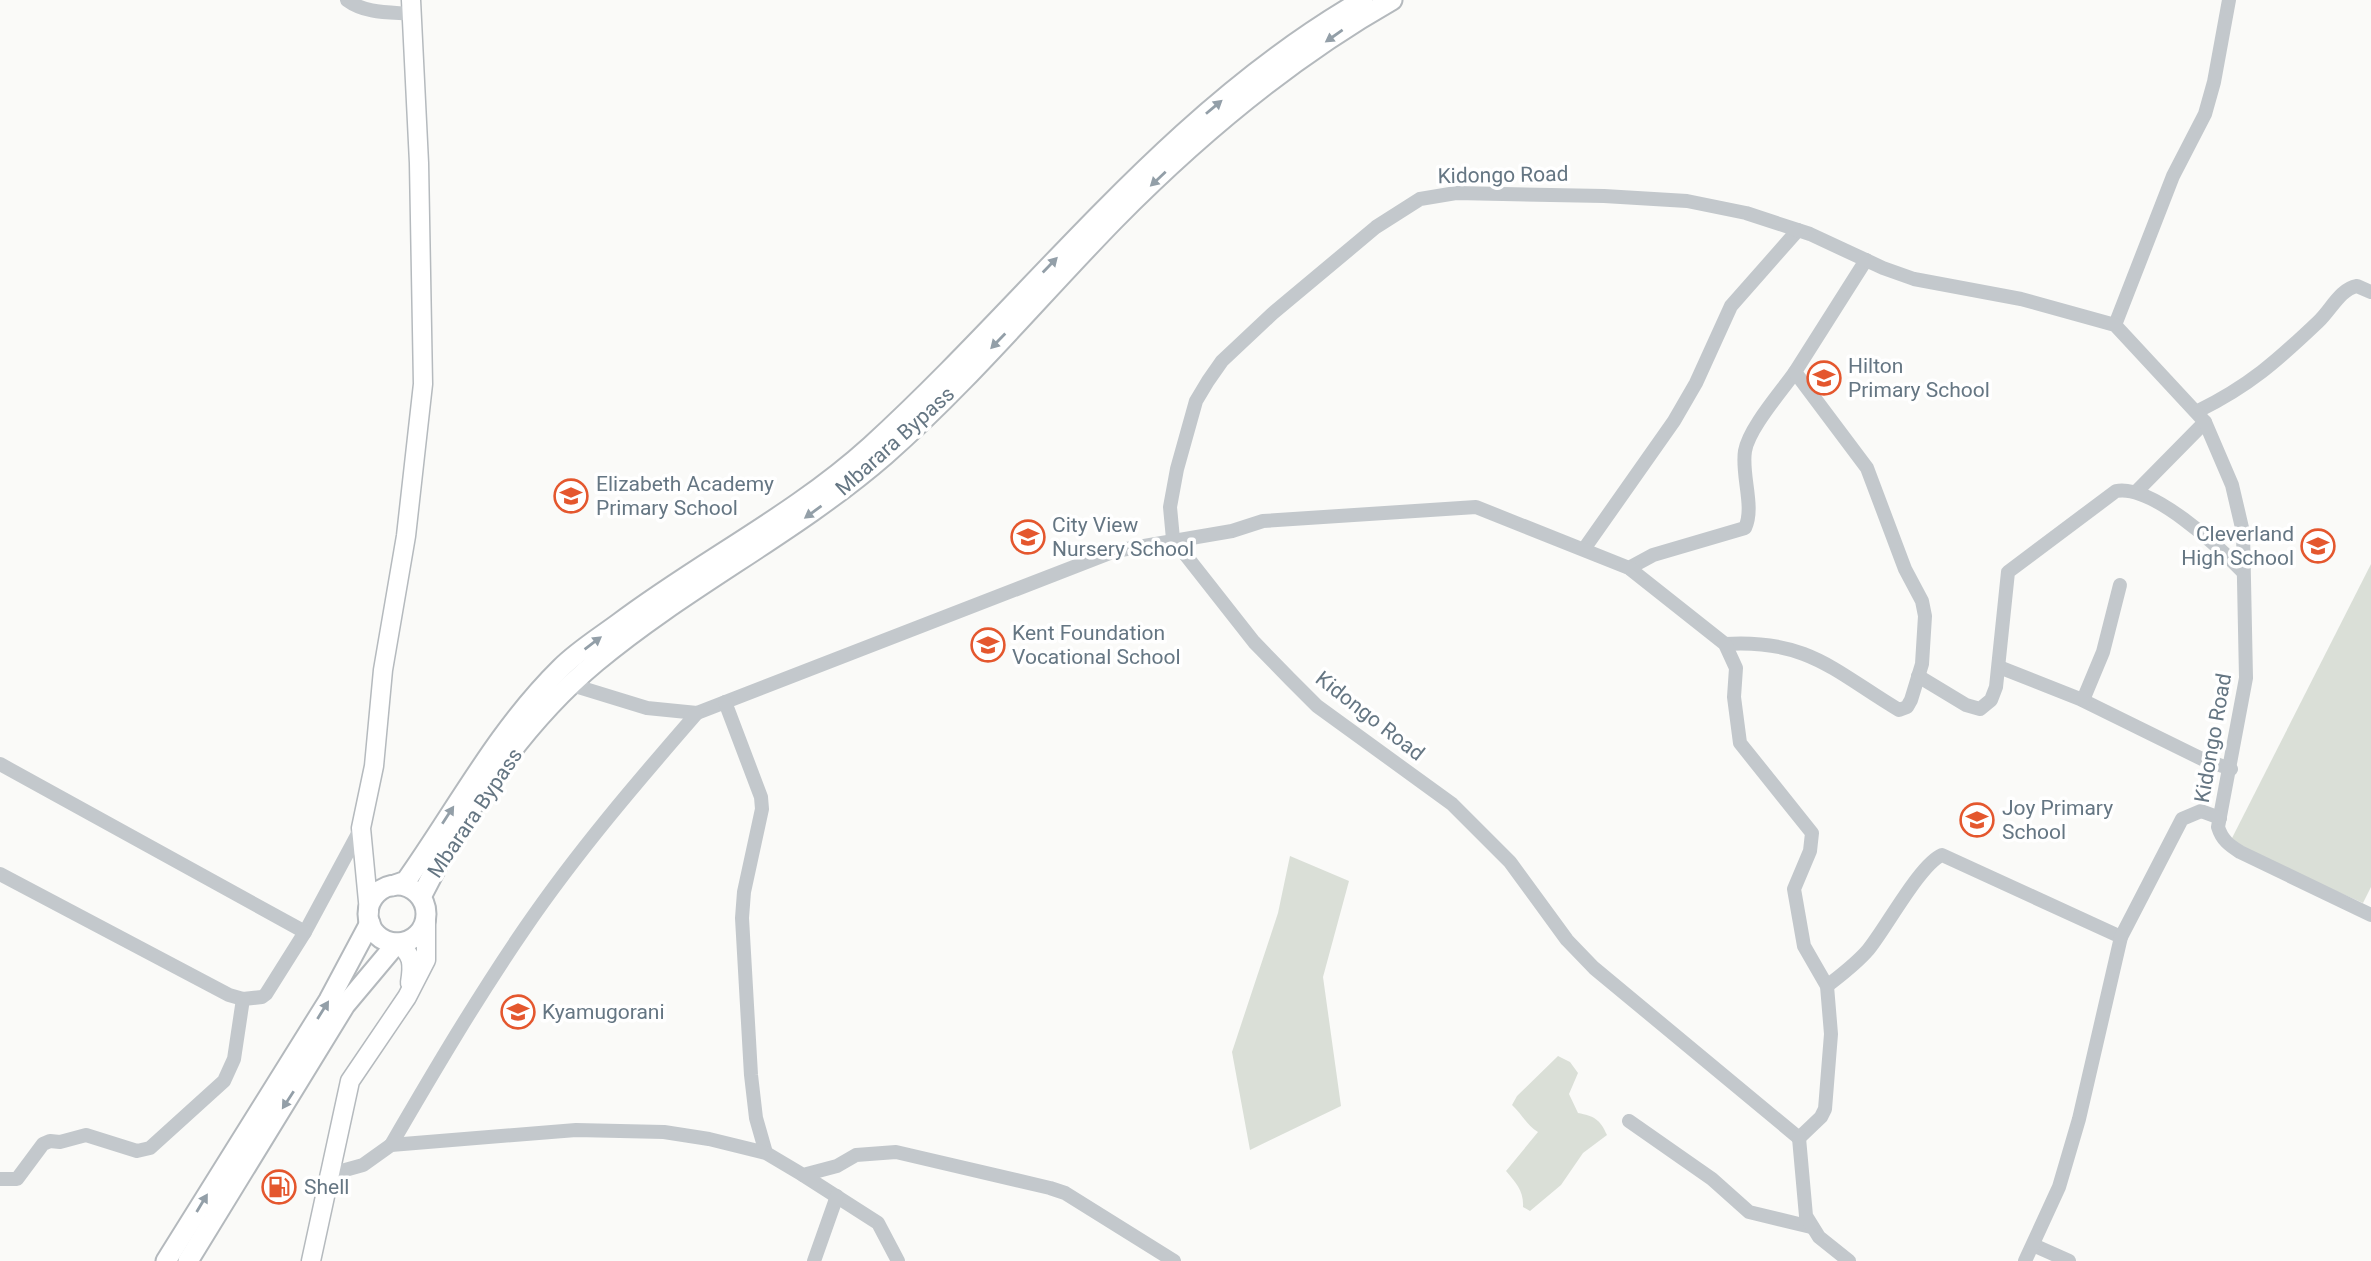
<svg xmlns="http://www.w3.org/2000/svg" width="2371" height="1261" font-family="Roboto,sans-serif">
	<rect width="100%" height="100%" fill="#fafaf8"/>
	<!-- green -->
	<g fill="#dadfd7">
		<polygon points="2371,564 2371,887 2363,903 2229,844"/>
		<polygon points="1290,856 1349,881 1323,977 1341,1106 1250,1150 1232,1052 1278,913"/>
		<path d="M 1558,1056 L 1570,1062 L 1578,1073 L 1569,1094 L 1578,1113 C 1594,1116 1600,1119 1607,1135 L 1583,1153 L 1561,1185 L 1530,1211 L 1523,1207 C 1524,1191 1516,1183 1506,1171 L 1538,1132 C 1527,1126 1522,1114 1512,1105 L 1517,1096 Z"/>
	</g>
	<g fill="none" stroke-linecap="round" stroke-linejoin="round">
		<defs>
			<g id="major">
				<polyline points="369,912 361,828 374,766 383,670 406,536 423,384 419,163 411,0"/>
				<path d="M 397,943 C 413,954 413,964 410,983"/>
				<polyline points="311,1261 350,1081 407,997 426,960 426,919"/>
			</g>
			<g id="highway">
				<circle cx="397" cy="914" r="29"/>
				<path d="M 392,886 L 406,881 C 457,809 497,731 561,668 C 578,651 599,638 618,624 C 700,562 795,515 871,446 C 1035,296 1168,112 1363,0"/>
				<path d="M 421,897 C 463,812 523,723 596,662 C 687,586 795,533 885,455 C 967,383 1038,298 1114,220 C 1197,136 1290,58 1392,0"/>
				<polyline points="166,1261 329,1000 370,923"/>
				<polyline points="188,1261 345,1005 397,943"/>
			</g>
		</defs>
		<!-- major casing -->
		<use href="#major" stroke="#b5babe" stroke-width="21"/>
		<!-- highway casing -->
		<use href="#highway" stroke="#b4b9bd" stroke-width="23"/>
		<!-- minor -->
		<g stroke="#c3c8cc" stroke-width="14">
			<path d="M 347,0 C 366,14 390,12 413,14"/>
			<polyline points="2115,325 2173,176 2205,114 2214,82 2229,0"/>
			<path d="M 2198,411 C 2249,386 2277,361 2318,322 C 2331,310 2340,289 2357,286 L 2371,292"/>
			<polyline points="2137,491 2205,422"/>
			<polyline points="1584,549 1674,421 1696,383 1731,306 1798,230"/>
			<path d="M 1629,568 L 1653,555 L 1745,528 C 1755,507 1741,475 1745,451 C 1749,428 1781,392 1795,372"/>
			<path d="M 1725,644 C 1808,639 1834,671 1899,710 L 1907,707 L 1911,700 L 1922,664 L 1925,616 L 1922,601 L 1905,569 L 1867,468 L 1795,372 L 1866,260"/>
			<polyline points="1999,667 2080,699 2202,759 2231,769"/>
			<path d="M 1918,676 L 1966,705 L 1980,709 L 1991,700 L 1996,687 L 2008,572 L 2116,491 C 2152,484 2218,546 2242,571"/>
			<polyline points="572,685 647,708 697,713 1115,551 1232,531 1263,521 1476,507 1629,568 1725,644 1736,668 1734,697 1740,743 1812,833 1810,851 1794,889 1804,946 1827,986 1831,1034 1825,1109 1821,1117 1799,1138"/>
			<polyline points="2083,700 2103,652 2120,585"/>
			<polyline points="725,702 761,797 762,809 744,892 742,918 751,1075 756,1118 766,1153"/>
			<polyline points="0,764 305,932 361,828"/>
			<polyline points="0,874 229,995 243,999 262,997 266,994 305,932"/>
			<path d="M 1827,986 C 1841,975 1856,964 1868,950 C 1885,930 1920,864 1942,855 L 2121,937"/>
			<polyline points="1629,1121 1712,1179 1749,1212 1811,1227"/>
			<path d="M 1799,1138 L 1594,968 L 1567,940 L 1510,862 L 1452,804 L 1317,706 L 1290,679 L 1254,642 L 1173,539 L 1170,507 L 1177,469 L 1196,401 L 1208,381 L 1222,361 L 1272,314 L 1376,227 L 1420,199 L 1456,193 L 1604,196 L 1687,201 L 1746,213 L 1810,234 L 1883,268 L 1914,279 L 2021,299 L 2115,325 L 2205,422 L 2232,485 L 2243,532 L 2246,678 L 2218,827 C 2222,840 2229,845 2240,852 L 2371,915"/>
			<polyline points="1799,1138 1806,1216 1819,1237 1849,1261"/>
			<path d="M 391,1145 C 434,1071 477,998 525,928 C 577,852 637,782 697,713"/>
			<polyline points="327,1175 363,1165 391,1145 576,1130 664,1132 709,1139 766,1153 803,1175 837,1166 856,1155 896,1152 1050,1188 1065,1193 1174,1261"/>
			<polyline points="803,1175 878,1223 898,1261"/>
			<polyline points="0,1179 17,1179 43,1144 50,1141 60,1142 86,1135 137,1151 150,1148 224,1081 234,1059 243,999"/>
			<polyline points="2033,1245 2069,1261"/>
			<polyline points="814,1261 837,1196"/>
			<polyline points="2025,1261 2059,1187 2079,1119 2121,937 2182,819 2201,811 2220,818"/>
		</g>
		<!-- major -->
		<use href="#major" stroke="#fff" stroke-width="18"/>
		<!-- highway -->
		<use href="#highway" stroke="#fff" stroke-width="19"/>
	</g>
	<!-- one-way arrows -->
	<defs><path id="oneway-solid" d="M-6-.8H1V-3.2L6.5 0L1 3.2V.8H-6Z" transform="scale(1.75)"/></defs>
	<g fill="#939fa8">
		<use href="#oneway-solid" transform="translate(1334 36) rotate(145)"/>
		<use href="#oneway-solid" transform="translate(1214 107) rotate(-40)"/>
		<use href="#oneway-solid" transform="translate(1158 179) rotate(137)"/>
		<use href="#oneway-solid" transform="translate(1050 265) rotate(-46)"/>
		<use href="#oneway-solid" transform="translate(998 341) rotate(134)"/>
		<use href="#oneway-solid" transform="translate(813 512) rotate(144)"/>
		<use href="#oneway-solid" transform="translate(593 643) rotate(-37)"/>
		<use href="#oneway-solid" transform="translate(448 815) rotate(-57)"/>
		<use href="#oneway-solid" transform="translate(323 1010) rotate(-58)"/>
		<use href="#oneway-solid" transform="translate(288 1100) rotate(123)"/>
		<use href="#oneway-solid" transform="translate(202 1203) rotate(-59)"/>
	</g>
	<!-- icons -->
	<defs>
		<symbol id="school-ring" viewBox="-11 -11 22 22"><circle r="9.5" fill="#fff" stroke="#e4572e" stroke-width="1.5"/><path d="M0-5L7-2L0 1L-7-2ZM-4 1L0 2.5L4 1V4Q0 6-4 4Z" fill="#e4572e"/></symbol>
		<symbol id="fuel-ring" viewBox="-11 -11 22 22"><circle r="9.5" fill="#fff" stroke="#e4572e" stroke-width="1.5"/><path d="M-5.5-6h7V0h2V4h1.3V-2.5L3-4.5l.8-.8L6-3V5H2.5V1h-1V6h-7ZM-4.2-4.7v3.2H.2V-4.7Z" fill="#e4572e"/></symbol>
	</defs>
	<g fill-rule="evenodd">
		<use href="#school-ring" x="1805" y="359" width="38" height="38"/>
		<use href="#school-ring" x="552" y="477" width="38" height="38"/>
		<use href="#school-ring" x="1009" y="518" width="38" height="38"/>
		<use href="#school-ring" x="2299" y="527" width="38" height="38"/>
		<use href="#school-ring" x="969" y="626" width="38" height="38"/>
		<use href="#school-ring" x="1958" y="801" width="38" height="38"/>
		<use href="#school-ring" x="499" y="993" width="38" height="38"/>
		<use href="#fuel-ring" x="260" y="1168" width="38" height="38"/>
	</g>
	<g text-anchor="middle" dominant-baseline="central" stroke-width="7" stroke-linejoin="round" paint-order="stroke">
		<!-- street labels -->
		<g font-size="21" fill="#657683" stroke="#fff">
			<text transform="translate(1503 175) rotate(-1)">Kidongo Road</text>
			<text transform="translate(895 441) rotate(-42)">Mbarara Bypass</text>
			<text transform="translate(1370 716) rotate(38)">Kidongo Road</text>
			<text transform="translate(2213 738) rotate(-80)">Kidongo Road</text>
			<text transform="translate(475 813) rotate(-56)">Mbarara Bypass</text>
		</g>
		<!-- poi labels -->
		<g font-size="21" fill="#657683" stroke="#fff" text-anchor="start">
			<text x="1848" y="366">Hilton<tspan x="1848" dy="24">Primary School</tspan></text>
			<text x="596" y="484">Elizabeth Academy<tspan x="596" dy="24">Primary School</tspan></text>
			<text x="1052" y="525">City View<tspan x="1052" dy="24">Nursery School</tspan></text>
			<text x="2294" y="534" text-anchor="end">Cleverland<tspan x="2294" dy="24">High School</tspan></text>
			<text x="1012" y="633">Kent Foundation<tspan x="1012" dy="24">Vocational School</tspan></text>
			<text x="2002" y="808">Joy Primary<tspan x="2002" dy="24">School</tspan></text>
			<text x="542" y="1012">Kyamugorani</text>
			<text x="304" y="1187">Shell</text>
		</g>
	</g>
</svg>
